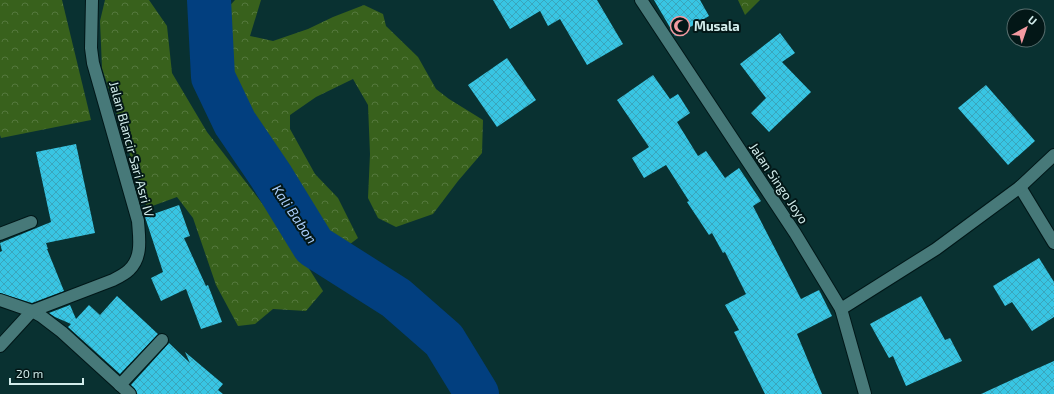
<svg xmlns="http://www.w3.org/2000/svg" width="1054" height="394" font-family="'Exo 2',sans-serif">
	<defs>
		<pattern id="forest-crowns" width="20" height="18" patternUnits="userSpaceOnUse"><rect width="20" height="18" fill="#38611c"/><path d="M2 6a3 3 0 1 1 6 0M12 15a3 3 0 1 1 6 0" fill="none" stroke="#54783d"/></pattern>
		<pattern id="building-cross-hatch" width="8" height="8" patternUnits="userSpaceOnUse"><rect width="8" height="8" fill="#38c5e3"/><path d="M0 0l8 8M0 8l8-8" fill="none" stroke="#3aa6bc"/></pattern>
	</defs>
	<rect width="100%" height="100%" fill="#093131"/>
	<!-- forest -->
	<g fill="url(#forest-crowns)">
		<polygon points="0,0 62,0 91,120 1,138 0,135"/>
		<polygon points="105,0 149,0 167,26 172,73 207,132 293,243 323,291 306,311 273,309 255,324 238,326 216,285 193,218 177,197 147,208 102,68 100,21"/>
		<polygon points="235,0 261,0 250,36 273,41 308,29 333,17 364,5 383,14 386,26 418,57 436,89 449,99 483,120 482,153 458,181 433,214 396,227 378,218 368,198 370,154 368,105 353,79 316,97 290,115 290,129 315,174 338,198 358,238 341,251 254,113 231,91 215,59 223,13"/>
		<polygon points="738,0 760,0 745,15"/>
	</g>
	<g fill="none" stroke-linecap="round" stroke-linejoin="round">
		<!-- river -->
		<polyline stroke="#023f7f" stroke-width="44" points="209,0 213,77 235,123 271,176 314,246 396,298 444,340 477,394"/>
	</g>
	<!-- building -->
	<g fill="url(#building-cross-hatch)">
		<polygon points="493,0 597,0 623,44 587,65 560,19 548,26 540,11 510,29"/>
		<polygon points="654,0 700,0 709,16 675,36"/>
		<polygon points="780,33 795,53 782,62 811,92 769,132 751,113 766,98 740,64"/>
		<polygon points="507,58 536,100 497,127 468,85"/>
		<polygon points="653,75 670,99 678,94 690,113 677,122 698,156 706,151 725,178 739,168 761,201 753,206 801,299 819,290 832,316 797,334 822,394 765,394 734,332 739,330 725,305 746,294 725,252 723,253 712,233 709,235 687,202 689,201 666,165 644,178 632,158 649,147 617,100"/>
		<polygon points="986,85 1035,141 1008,165 958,108"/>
		<polygon points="76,144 95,233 46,243 48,249 47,249 64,291 32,303 0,293 0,252 2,251 0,243 51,222 36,152"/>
		<polygon points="179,205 190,236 184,238 206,286 208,285 222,322 201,329 186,289 161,301 151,278 163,272 145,217"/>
		<polygon points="1039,258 1054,282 1054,317 1032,331 1012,302 1005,306 993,286"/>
		<polygon points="117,296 158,334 120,374 68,327 71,324 55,317 49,313 70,305 76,319 89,305 100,315"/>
		<polygon points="921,296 945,340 950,338 962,361 906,386 893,356 889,358 870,324"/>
		<polygon points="169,343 190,363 185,352 223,384 218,390 223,394 137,394 135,389 131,385"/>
		<polygon points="1054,361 1054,394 981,394 1029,372"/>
	</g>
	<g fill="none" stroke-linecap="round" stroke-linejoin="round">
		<defs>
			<g id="street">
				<polyline points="641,0 795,233 841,309 865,394"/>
				<polyline points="1020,187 1054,243"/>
				<polyline points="0,234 31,222"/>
				<polyline points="0,300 32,311 41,316 62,332 130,394"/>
				<polyline points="841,309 936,249 1020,187 1054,155"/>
				<path d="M 0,346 L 32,311 L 113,280 C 119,277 125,274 129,270 C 143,257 139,237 138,221 L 93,63 L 91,48 L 92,0"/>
				<polyline points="120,385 162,340"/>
			</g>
		</defs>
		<!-- street casing -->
		<use href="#street" stroke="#001718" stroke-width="14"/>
		<!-- street -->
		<use href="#street" stroke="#477979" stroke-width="12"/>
	</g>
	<!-- icons -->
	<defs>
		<symbol id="mosque-ring" viewBox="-11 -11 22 22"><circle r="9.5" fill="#031717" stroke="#f49aa1" stroke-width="1.5"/><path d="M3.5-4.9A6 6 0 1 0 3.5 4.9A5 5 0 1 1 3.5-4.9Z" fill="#f49aa1"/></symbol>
	</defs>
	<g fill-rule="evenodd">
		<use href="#mosque-ring" x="669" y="15" width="22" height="22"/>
	</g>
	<g text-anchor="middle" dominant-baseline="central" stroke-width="4" stroke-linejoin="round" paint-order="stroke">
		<!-- poi labels -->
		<g font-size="13" font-weight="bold" fill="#d2eceb" stroke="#031717" text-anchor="start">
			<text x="694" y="26">Musala</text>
		</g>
		<!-- street labels -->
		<g font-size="13" fill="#d2eceb" stroke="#031717">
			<text transform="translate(132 149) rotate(75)">Jalan Blancir Sari Asri IV</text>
			<text transform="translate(779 183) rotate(56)">Jalan Singo Joyo</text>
		</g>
		<!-- water labels -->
		<g font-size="14" font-style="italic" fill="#aaccf9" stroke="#031717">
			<text transform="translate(295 214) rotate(56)">Kali Babon</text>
		</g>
	</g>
	<!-- north arrow -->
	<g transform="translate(1026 28) rotate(40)"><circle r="19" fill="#031717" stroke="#566c6c"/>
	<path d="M0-3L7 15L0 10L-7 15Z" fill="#f49aa1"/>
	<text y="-6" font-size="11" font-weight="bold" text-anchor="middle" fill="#d2eceb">U</text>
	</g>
	<!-- scale -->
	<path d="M10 378v6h73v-6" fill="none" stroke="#d2eceb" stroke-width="2"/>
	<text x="16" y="378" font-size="12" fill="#d2eceb" stroke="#031717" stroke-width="3" paint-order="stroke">20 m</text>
</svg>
